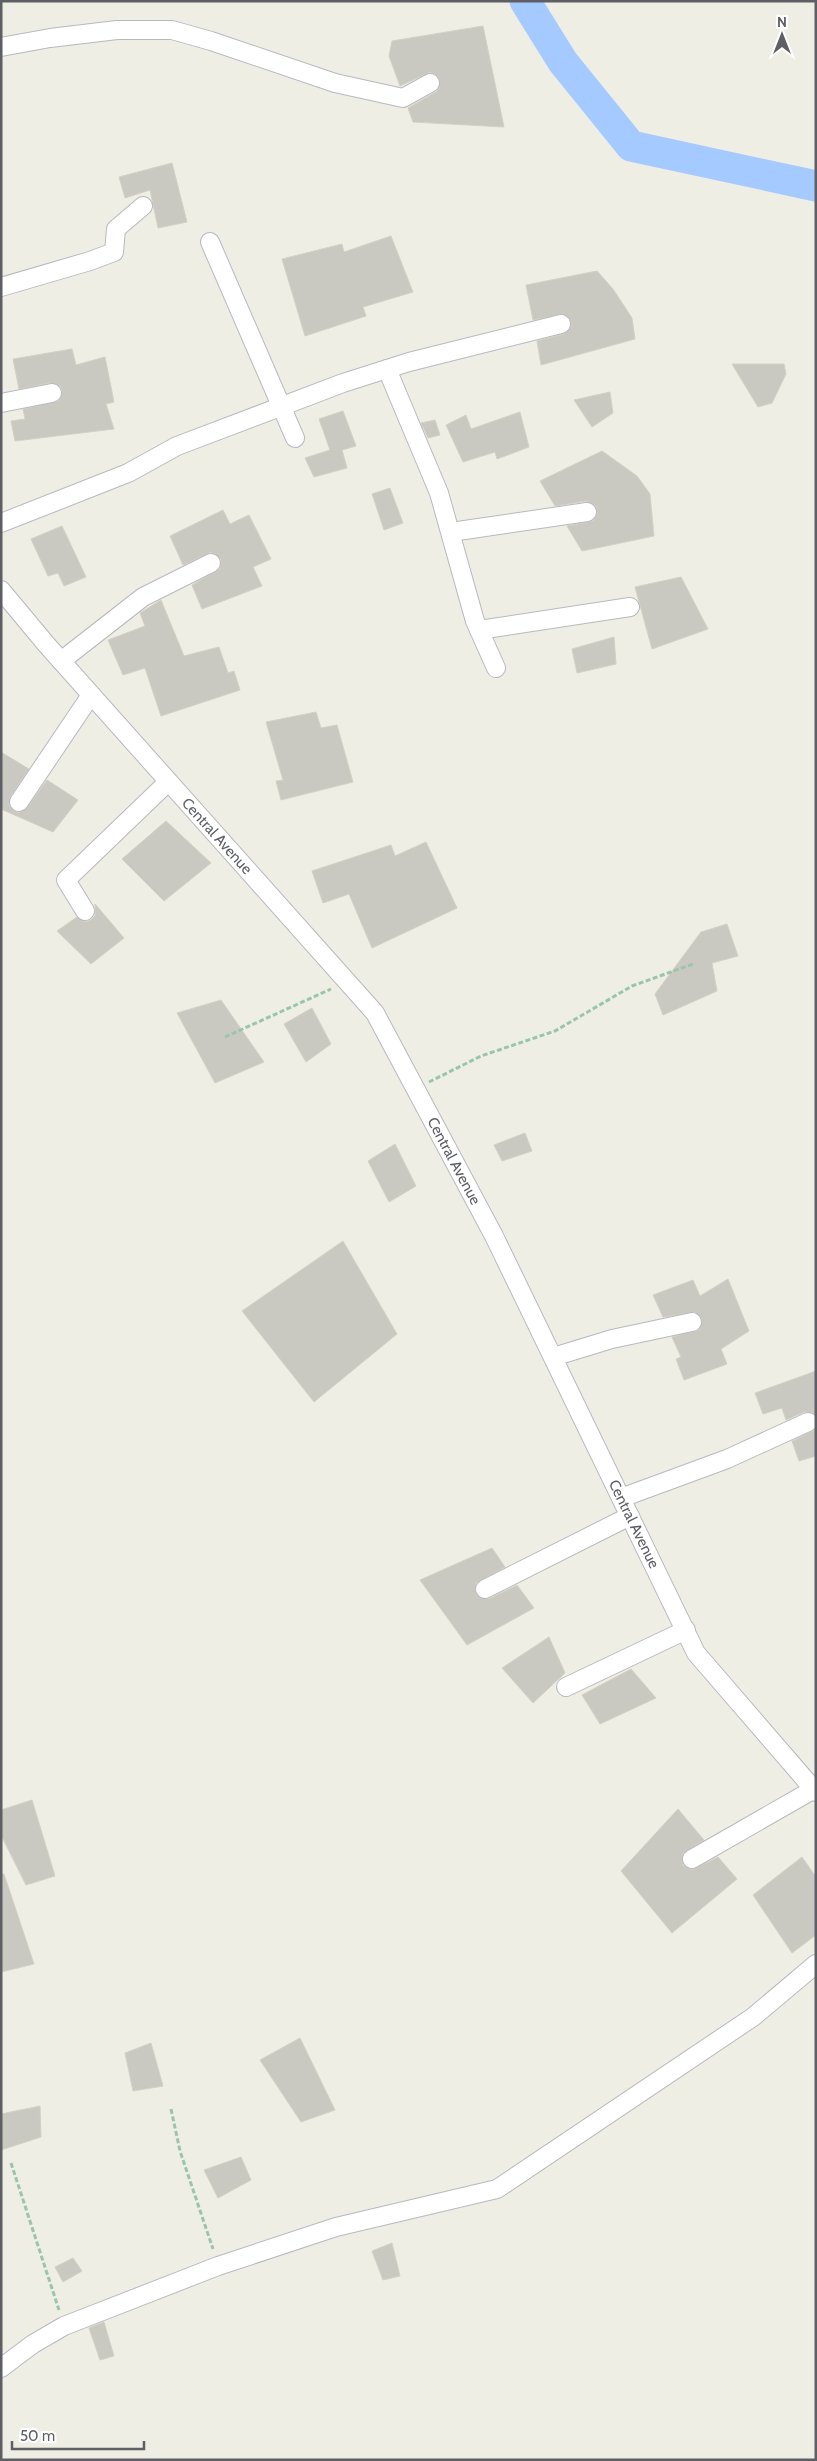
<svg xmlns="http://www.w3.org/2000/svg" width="817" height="2461" font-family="Cabin,sans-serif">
	<rect width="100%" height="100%" fill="#efeee5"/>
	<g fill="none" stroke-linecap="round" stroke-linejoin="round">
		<!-- river -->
		<polyline stroke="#a5caff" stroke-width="31" points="525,1 563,62 631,146 816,186"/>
	</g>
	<!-- building -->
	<g fill="#cac9c1" stroke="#d4d1c3">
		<polygon points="483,26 504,127 413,122 408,108 436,92 439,88 439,78 430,72 400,86 389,56 392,41"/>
		<polygon points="172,163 187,222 158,228 150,190 125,198 119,177"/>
		<polygon points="391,236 413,292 363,307 366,316 305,336 282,259 342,244 344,252"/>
		<polygon points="597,271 613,289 632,318 635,339 541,365 537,341 564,334 571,327 571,322 563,314 533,320 526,285"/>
		<polygon points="72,349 76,365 105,357 114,402 106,404 114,429 15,441 11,421 25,419 23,409 59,401 62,391 60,386 50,383 19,389 13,359"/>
		<polygon points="732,364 784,364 786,374 772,403 758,407"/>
		<polygon points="610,392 613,413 592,427 574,400"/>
		<polygon points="343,411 356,446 342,450 347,468 314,477 305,458 330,450 319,419"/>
		<polygon points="520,412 529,447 497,459 495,452 463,462 446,425 466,415 471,429"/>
		<polygon points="435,420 440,435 428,438 421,423"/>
		<polygon points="602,451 637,476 650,494 654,536 582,551 567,526 593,521 597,515 596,506 586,501 555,506 540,481"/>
		<polygon points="390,488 403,523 384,530 372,494"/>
		<polygon points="223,510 230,524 249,515 271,559 253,567 262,586 202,609 192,585 220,569 221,559 211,552 183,565 170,536"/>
		<polygon points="62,526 86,577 64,586 58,573 48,576 31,539"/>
		<polygon points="681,577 708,629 652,649 635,587"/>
		<polygon points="161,600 184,656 219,647 228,673 234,671 240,690 161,716 145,668 123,675 108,640 145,626 140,613"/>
		<polygon points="614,637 616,664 577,673 572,649"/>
		<polygon points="316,712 321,728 337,725 353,782 281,800 276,781 283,780 266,722"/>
		<polygon points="1,752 29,769 10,797 9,806 14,811 19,813 27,808 47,780 78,800 53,832 1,809"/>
		<polygon points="166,821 211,863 164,901 122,859"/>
		<polygon points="426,842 457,908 372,948 349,894 323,903 312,871 391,845 395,856"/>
		<polygon points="95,904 124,938 91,964 57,931 77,917 85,922 91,920 95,916"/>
		<polygon points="727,924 738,956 712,963 717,991 663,1015 655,994 701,932"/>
		<polygon points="221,1000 264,1062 215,1083 177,1013"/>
		<polygon points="312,1008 331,1044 306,1062 284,1024"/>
		<polygon points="525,1133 532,1151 502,1161 494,1145"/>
		<polygon points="395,1144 416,1186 389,1202 368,1161"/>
		<polygon points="343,1241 397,1334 314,1402 242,1311"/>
		<polygon points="728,1279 749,1331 721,1349 727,1364 684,1380 676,1359 681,1357 672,1337 699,1330 702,1319 695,1312 663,1317 653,1295 693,1280 700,1296"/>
		<polygon points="816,1371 816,1415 809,1412 804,1412 786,1420 782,1408 763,1414 755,1393"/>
		<polygon points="816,1429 816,1456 799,1461 792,1441"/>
		<polygon points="492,1548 505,1567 476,1583 476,1594 480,1598 489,1599 517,1585 534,1608 467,1645 420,1580"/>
		<polygon points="549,1637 565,1673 533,1703 502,1668"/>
		<polygon points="631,1669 656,1698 600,1724 582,1695"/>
		<polygon points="32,1800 55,1876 26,1885 1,1835 1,1810"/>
		<polygon points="678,1809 704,1840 683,1853 683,1865 692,1870 718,1857 737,1879 672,1933 621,1871"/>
		<polygon points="802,1857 816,1877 816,1935 792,1953 753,1895"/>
		<polygon points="1,1874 4,1874 34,1964 1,1972"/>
		<polygon points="300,2038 335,2110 301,2122 260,2060"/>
		<polygon points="151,2043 163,2086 133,2091 125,2053"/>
		<polygon points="40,2106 41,2137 1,2150 1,2114"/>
		<polygon points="241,2157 251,2180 218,2198 204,2170"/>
		<polygon points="392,2243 400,2276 383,2280 372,2251"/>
		<polygon points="73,2258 82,2271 63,2282 55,2267"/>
		<polygon points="104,2322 114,2356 100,2360 89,2328"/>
	</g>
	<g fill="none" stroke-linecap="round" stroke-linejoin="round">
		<defs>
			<g id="minor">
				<polyline points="1,47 50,38 117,30 172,30 211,41 335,83 403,98 430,83"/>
				<polyline points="210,242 295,438"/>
				<polyline points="1,287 90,261 114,252 116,229 143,206"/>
				<polyline points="387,369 439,493 475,621 496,668"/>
				<polyline points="1,403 52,393"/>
				<polyline points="1,523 128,473 177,446 343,383 409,362 561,324"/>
				<polyline points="451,532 587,512"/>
				<polyline points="1,590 46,644 375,1013 494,1236 696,1653 816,1792"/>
				<polyline points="479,630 630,607"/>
				<polyline points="61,661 143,597 211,563"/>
				<polyline points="19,802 91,695"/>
				<polyline points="85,911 66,880 168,782"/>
				<polyline points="553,1357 612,1339 692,1322"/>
				<polyline points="621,1498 727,1459 808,1422"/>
				<polyline points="485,1589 630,1516"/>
				<polyline points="566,1687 686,1630"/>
				<polyline points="692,1859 816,1788"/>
				<polyline points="1,2368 33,2344 64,2326 218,2266 336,2227 497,2189 753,2017 816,1964"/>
			</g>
		</defs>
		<!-- minor casing -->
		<use href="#minor" stroke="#b7b9bf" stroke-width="20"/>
		<!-- path -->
		<g stroke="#99c5ac" stroke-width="3" stroke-dasharray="5 2.5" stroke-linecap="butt">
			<polyline points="225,1037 331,989"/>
			<polyline points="429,1082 481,1056 555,1031 632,986 693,964"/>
			<polyline points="171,2109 180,2151 213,2249"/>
			<polyline points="11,2163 59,2310"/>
		</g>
		<!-- minor -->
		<use href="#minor" stroke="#fff" stroke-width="18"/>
	</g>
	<g text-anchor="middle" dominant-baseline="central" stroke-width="4.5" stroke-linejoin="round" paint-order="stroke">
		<!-- street labels -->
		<g font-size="15" fill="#5d5f65" stroke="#fff">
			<text transform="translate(217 836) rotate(48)">Central Avenue</text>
			<text transform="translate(454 1161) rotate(62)">Central Avenue</text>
			<text transform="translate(634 1524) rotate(64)">Central Avenue</text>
		</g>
	</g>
	<!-- border -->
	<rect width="817" height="2461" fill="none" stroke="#5d5f65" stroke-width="5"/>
	<!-- north arrow -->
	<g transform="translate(782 35)" stroke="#ffffff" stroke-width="4" paint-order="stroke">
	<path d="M0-4L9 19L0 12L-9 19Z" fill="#5d5f65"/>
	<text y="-8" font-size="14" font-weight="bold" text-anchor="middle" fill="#5d5f65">N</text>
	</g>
	<!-- scale -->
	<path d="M12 2441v8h132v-8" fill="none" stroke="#5d5f65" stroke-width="2.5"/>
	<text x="20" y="2441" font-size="15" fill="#5d5f65" stroke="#ffffff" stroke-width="4" paint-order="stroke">50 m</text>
</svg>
